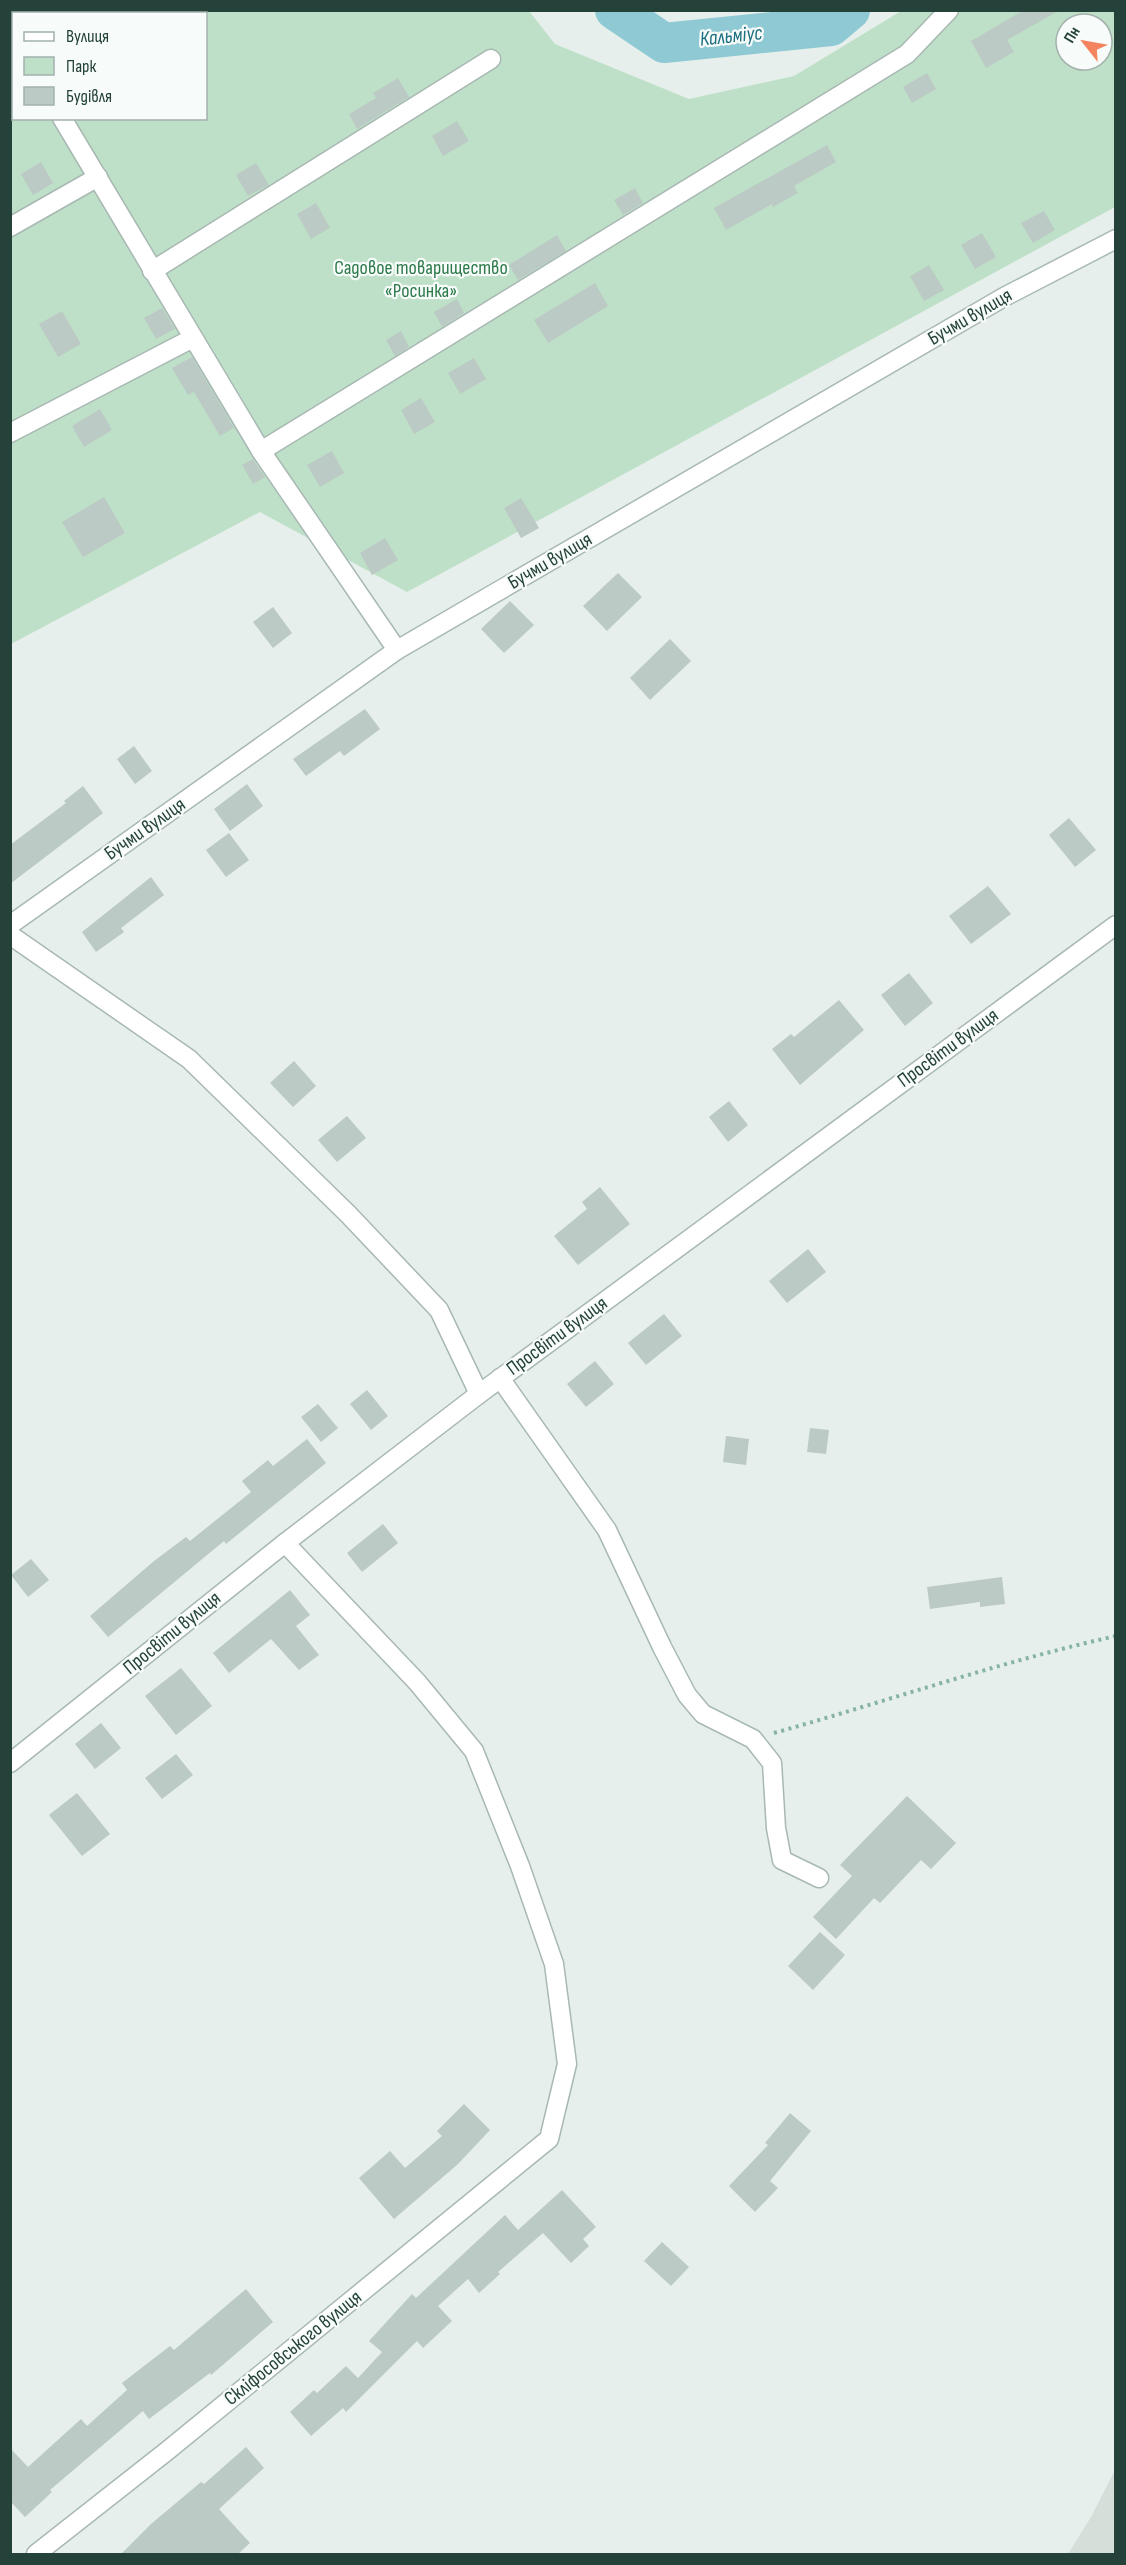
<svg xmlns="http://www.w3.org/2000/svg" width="1126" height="2565" font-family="'Sofia Sans Condensed',sans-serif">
	<rect width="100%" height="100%" fill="#e6efeb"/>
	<!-- built -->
	<polygon fill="#d4dfda" points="1115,2470 1115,2554 1068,2554 1091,2517"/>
	<!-- green -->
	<path fill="#bfe0c8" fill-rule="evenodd" d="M 11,11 L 529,11 L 555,44 L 689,99 L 794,76 L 901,11 L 1115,11 L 1115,207 L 407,592 L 260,512 L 11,644 ZM 14,14 L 206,14 L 206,118 L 14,118 ZM 1066,24 L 1102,24 L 1102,60 L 1066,60 Z"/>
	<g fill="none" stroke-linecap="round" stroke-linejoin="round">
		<!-- river -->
		<polyline stroke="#8ec9d4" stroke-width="40" points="615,10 664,43 831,26 850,10"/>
	</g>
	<!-- building -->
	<g fill="#bbcac4">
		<polygon points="1024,10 1060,10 1007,40 1014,52 986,68 971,41"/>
		<polygon points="927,73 936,89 912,103 903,87"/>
		<polygon points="398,78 409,97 357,129 349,114 376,98 373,93"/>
		<polygon points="457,121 469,141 443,156 432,136"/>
		<polygon points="827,145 836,162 794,186 798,193 773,207 772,204 726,230 714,208"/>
		<polygon points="41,162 53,183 33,195 21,174"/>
		<polygon points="256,163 269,185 248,196 236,175"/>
		<polygon points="635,188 643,203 623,215 614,200"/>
		<polygon points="316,203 330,228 311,239 297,214"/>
		<polygon points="1044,211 1055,230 1033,243 1021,223"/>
		<polygon points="982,233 996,257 975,269 961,245"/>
		<polygon points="557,235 566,251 518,280 509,265"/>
		<polygon points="929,265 944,290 924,301 910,276"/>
		<polygon points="595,283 608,306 548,343 534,320"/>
		<polygon points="457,299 464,313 442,327 434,312"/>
		<polygon points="162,308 175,329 156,339 144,318"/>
		<polygon points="62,311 81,344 58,357 39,324"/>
		<polygon points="401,331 409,347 395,356 386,340"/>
		<polygon points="192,357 234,428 220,436 194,392 188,395 172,368"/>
		<polygon points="474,358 486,379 460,394 448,373"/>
		<polygon points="421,398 435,422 414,434 401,410"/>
		<polygon points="100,409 112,430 84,447 72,426"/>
		<polygon points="332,451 344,473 320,487 307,465"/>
		<polygon points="253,459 265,477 253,484 242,465"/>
		<polygon points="104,497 125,533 83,557 62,522"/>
		<polygon points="521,498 539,528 521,538 504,508"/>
		<polygon points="385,538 398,560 372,575 360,553"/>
		<polygon points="618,573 642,597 607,631 583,606"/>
		<polygon points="510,601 534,625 504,653 481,629"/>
		<polygon points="273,607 292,633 273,648 253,622"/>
		<polygon points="670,639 691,661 650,700 630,678"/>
		<polygon points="365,709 380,729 344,756 340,751 306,776 293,759"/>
		<polygon points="134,746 152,771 135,784 117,759"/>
		<polygon points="247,784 263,806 230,831 214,809"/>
		<polygon points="83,786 103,813 10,884 10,845 66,803 64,801"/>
		<polygon points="1069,818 1096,850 1075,867 1049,835"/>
		<polygon points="229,833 249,860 226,877 206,850"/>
		<polygon points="151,877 164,895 121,928 124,932 96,952 82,932"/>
		<polygon points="988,886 1011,914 971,944 949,916"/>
		<polygon points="909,973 933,1003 905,1026 881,995"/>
		<polygon points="839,1000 864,1030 800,1085 772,1049 791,1034 794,1037"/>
		<polygon points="294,1061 316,1086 293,1107 270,1083"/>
		<polygon points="729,1101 748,1125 728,1142 709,1117"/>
		<polygon points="347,1116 366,1138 337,1162 318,1140"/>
		<polygon points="600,1187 630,1224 578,1265 554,1236 587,1209 582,1202"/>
		<polygon points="808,1249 826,1272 787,1303 769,1281"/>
		<polygon points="664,1314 682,1336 646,1365 628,1343"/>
		<polygon points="595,1361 614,1384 586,1407 567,1384"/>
		<polygon points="367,1390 388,1416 371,1430 350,1404"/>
		<polygon points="318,1404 338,1428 321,1442 301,1417"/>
		<polygon points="810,1428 829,1430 826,1454 807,1452"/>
		<polygon points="726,1436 749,1439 746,1465 723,1462"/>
		<polygon points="307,1439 326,1463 226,1544 224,1541 108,1637 90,1616 154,1561 186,1537 190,1541 251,1492 242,1481 268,1460 273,1466"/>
		<polygon points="383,1524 398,1543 362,1572 347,1553"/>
		<polygon points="31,1559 49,1580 28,1597 11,1575"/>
		<polygon points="1002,1577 1005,1604 980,1607 980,1602 930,1609 927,1587"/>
		<polygon points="290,1590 310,1615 296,1626 319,1655 299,1670 271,1639 229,1673 213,1653"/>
		<polygon points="181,1668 212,1706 176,1735 145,1696"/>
		<polygon points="101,1723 121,1748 95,1769 75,1744"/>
		<polygon points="176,1754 193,1775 162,1799 145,1778"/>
		<polygon points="77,1793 110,1834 82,1856 49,1815"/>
		<polygon points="907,1796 956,1843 931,1869 921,1860 880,1903 874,1898 836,1939 813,1917 852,1876 840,1865"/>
		<polygon points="820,1932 845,1955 813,1990 788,1966"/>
		<polygon points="464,2104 490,2130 458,2164 394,2219 359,2178 390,2151 405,2168 442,2136 437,2131"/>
		<polygon points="790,2113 811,2131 770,2181 778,2188 755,2212 729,2186 768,2145 765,2143"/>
		<polygon points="562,2190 596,2227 583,2239 589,2246 571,2263 543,2233 498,2272 500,2274 479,2293 468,2279 438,2306 452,2321 423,2348 417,2341 346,2412 343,2408 311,2436 290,2412 314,2390 317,2393 346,2366 358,2378 382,2352 369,2341 412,2294 416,2298 505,2215 518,2230"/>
		<polygon points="662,2242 689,2267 671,2286 644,2261"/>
		<polygon points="246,2289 273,2322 211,2375 210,2373 149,2419 143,2411 50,2490 52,2492 25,2517 10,2501 10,2448 28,2467 81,2419 87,2426 127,2390 122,2383 170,2346 174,2350"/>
		<polygon points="246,2447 264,2468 219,2509 250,2543 238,2554 121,2554 151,2524 201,2482 204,2484"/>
	</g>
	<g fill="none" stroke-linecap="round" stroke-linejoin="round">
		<defs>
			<g id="minor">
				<polyline points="159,14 164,10"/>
				<polyline points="10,35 14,40"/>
				<polyline points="62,118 261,451 397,650"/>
				<polyline points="10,227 98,177"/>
				<polyline points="152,271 491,59"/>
				<polyline points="10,433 193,338"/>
				<polyline points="261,451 907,54 949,10"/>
				<polyline points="10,925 397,650 1004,297 1116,239"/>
				<polyline points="10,935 189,1059 348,1214 439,1310 479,1394"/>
				<polyline points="500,1378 607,1530 662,1647 687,1695 703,1714 753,1739 772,1763 776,1828 782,1860 819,1878"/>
				<polyline points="10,1763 285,1543 479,1394 1116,925"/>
				<polyline points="36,2554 167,2451 549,2139 567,2064 554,1964 520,1866 474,1751 417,1682 285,1543"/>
			</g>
		</defs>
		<!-- minor casing -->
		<use href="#minor" stroke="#a8b8b2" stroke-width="21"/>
		<!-- path -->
		<path stroke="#86b3a5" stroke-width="4" stroke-dasharray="3 4.5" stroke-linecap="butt" d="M 774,1733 C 888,1701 999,1662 1116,1636"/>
		<!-- minor -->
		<use href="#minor" stroke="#fff" stroke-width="18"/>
	</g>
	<g text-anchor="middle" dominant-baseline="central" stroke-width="4.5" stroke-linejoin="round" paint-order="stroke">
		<!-- park labels -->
		<g font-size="20" fill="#2d7a4b" stroke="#f7fbf9">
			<text x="421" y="268">Садовое товарищество<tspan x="421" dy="23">«Росинка»</tspan></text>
		</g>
		<!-- street labels -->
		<g font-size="20" fill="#24423a" stroke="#f7fbf9">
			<text transform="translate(970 317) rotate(-30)">Бучми вулиця</text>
			<text transform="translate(550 561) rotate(-30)">Бучми вулиця</text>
			<text transform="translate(145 829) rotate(-35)">Бучми вулиця</text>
			<text transform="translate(948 1048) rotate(-36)">Просвіти вулиця</text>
			<text transform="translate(557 1336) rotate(-36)">Просвіти вулиця</text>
			<text transform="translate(172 1633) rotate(-39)">Просвіти вулиця</text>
			<text transform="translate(293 2348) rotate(-39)">Скліфосовського вулиця</text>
		</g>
		<!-- water labels -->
		<g font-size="21" font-style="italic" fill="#1c6f80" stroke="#f7fbf9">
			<text transform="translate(731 36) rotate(-6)">Кальміус</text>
		</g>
	</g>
	<!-- border -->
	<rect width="1126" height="2565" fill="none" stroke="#24423a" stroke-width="24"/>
	<!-- legend -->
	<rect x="12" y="12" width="195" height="108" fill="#f7fbf9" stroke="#a3b1ad" stroke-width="1.5"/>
	<rect x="24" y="32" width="30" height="9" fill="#ffffff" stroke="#a3b1ad" stroke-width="1.5"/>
	<text x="66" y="42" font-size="18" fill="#24423a">Вулиця</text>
	<rect x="24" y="57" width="30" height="18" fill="#bfe0c8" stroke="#a3b1ad" stroke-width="1.5"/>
	<text x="66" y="72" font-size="18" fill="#24423a">Парк</text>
	<rect x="24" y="87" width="30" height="18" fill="#bbcac4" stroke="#a3b1ad" stroke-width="1.5"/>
	<text x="66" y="102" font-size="18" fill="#24423a">Будівля</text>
	<!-- north arrow -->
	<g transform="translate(1084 42) rotate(301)"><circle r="28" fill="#f7fbf9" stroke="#a3b1ad" stroke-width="1.5"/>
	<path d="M0-4.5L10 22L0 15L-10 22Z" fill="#f4845f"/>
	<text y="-9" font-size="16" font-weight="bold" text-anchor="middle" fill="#24423a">Пн</text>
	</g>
</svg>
